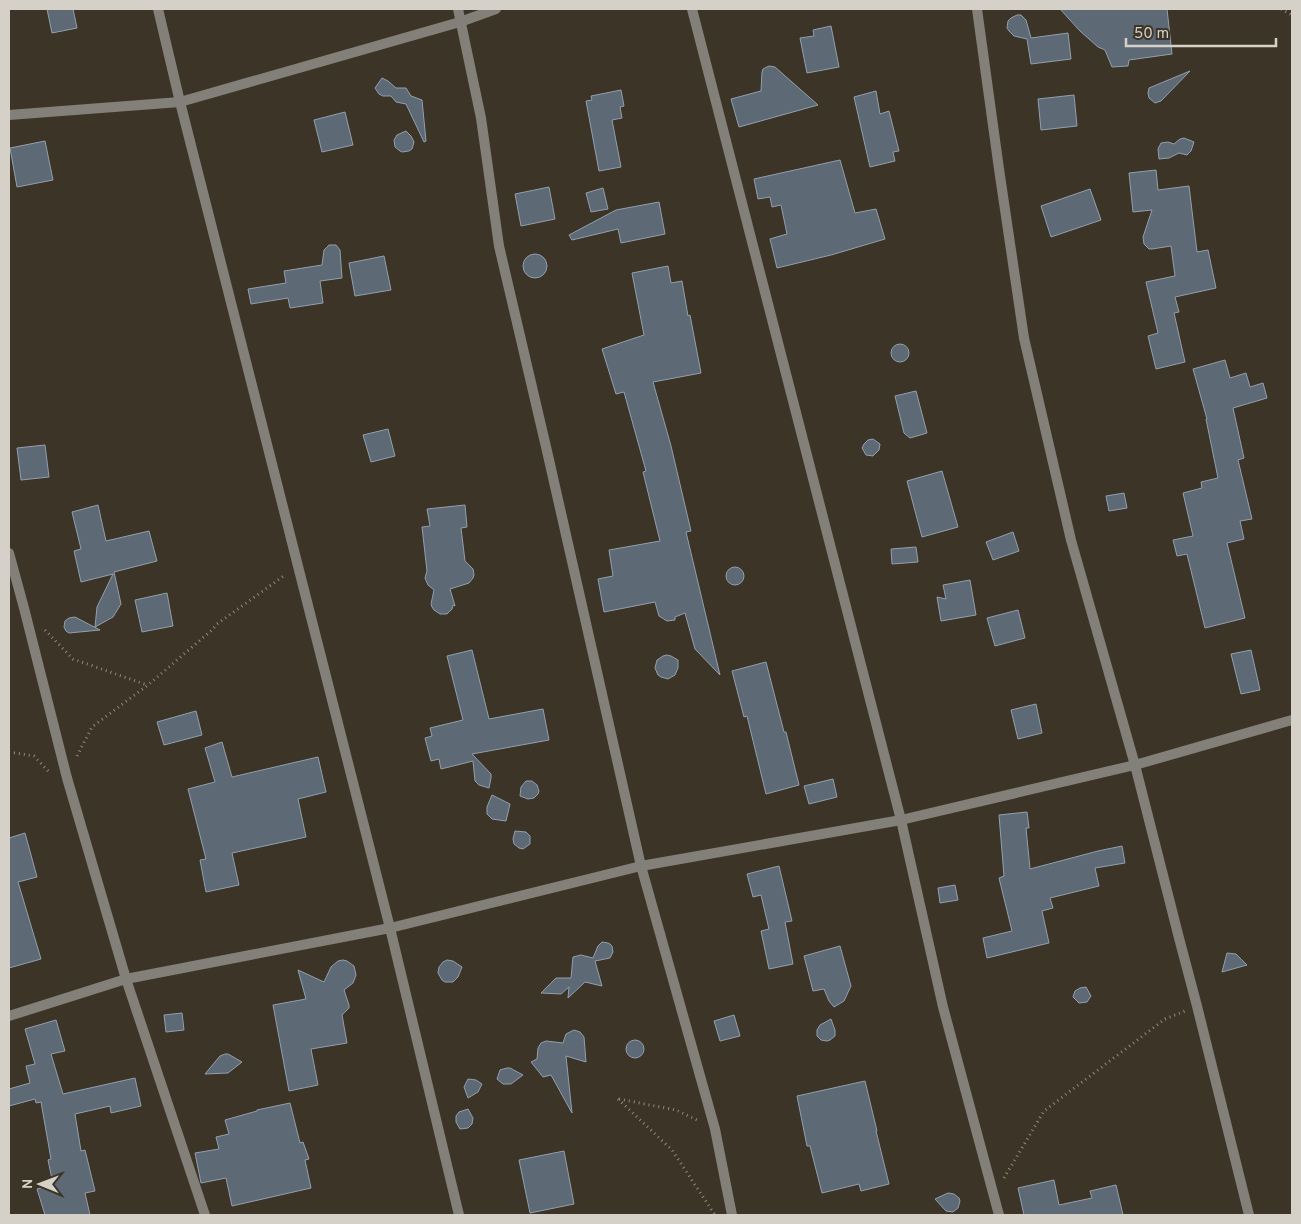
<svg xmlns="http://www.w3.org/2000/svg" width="1301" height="1224" font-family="Overpass,sans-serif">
	<rect width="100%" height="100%" fill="#3c3527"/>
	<!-- building -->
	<g fill="#5e6976" stroke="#939fae">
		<polygon points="47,9 73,9 77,28 52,33"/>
		<polygon points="1060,9 1167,9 1172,54 1129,60 1128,66 1112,67 1105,50 1098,47 1080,31"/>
		<polygon points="1017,15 1021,15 1026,20 1031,38 1068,33 1071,59 1031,64 1027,39 1014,36 1009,31 1007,28 1008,21 1011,18"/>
		<polygon points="831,26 839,67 807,73 800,38 814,36 813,30"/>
		<polygon points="769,66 775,67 818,105 739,127 731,99 761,91 762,72 763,69"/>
		<polygon points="1190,71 1161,101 1155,103 1149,98 1148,93 1149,88"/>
		<polygon points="382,78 388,81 396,88 406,88 411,96 422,100 426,141 424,142 406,104 396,102 391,96 383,96 379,94 375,88"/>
		<polygon points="621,90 624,106 620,107 622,118 612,120 621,167 599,171 586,101 592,100 591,96"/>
		<polygon points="876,91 880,114 889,111 899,151 893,152 895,161 870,167 854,97"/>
		<polygon points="1074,95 1077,126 1041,130 1038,99"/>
		<polygon points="345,112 353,145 322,152 314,120"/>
		<polygon points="406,131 411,136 414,142 412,149 409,151 402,152 400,151 395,147 394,140 397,135"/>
		<polygon points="1184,138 1194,142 1191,151 1187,155 1179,153 1169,158 1159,159 1158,149 1161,143 1168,142 1174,144 1180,139"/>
		<polygon points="45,141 53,180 17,187 10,148"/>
		<polygon points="840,160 855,213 876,209 885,239 831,255 777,268 770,239 787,234 781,205 772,207 770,197 758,199 754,179"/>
		<polygon points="1156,170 1158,190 1189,186 1197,252 1208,250 1216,288 1175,297 1179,312 1174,313 1185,362 1156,369 1148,336 1158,333 1146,282 1175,276 1171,246 1152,249 1149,249 1144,244 1143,237 1152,210 1133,212 1129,173"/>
		<polygon points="549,187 555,219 521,226 515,194"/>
		<polygon points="603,188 608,209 591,212 586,193"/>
		<polygon points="1090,189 1101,220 1051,237 1041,206"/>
		<polygon points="659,202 665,234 621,243 618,229 572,240 569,235 616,210"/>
		<polygon points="329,245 336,245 340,250 342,278 320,281 323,303 290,308 288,298 251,304 248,289 286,283 284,271 322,265 324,250"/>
		<circle cx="535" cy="266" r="12"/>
		<polygon points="384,256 391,290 355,296 349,263"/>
		<polygon points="668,266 671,283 682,281 688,316 690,315 701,373 653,382 671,446 691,531 686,532 720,675 695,649 685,613 675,617 675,620 667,621 659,616 655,602 604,612 598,579 613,576 609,550 660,541 643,472 646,471 624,392 616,394 602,349 644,335 632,273"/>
		<circle cx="900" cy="353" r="9"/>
		<polygon points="1225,360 1230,378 1246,373 1250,387 1263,383 1267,398 1233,408 1244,458 1238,460 1252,519 1240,521 1244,539 1227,543 1245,618 1205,628 1187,554 1177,556 1173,540 1193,536 1183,493 1202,488 1201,482 1218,478 1206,419 1207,419 1193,369"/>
		<polygon points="916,391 927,433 910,438 904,433 895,396"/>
		<polygon points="388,429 395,456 371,462 363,435"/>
		<polygon points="873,439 880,444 879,450 873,456 866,455 862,448 864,444 868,440"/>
		<polygon points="45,445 49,477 21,480 17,448"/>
		<polygon points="942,471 958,527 922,537 907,481"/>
		<polygon points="1124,493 1127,508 1109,511 1106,496"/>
		<polygon points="98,505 106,541 149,531 157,561 114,572 121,604 113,617 95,627 97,607 113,574 81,582 74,551 81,549 72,512"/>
		<polygon points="465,505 467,527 461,528 465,561 473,569 474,575 473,578 469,583 450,589 455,606 453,605 452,609 447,614 440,614 434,610 432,607 431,604 434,590 428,585 425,578 427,571 422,527 430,526 427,509"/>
		<polygon points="1013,532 1019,551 993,560 986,542"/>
		<polygon points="916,547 918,562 892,564 891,549"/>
		<circle cx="735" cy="576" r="9"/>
		<polygon points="970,580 976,615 941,621 937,597 946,599 943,585"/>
		<polygon points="167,593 173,626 142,632 135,600"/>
		<polygon points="1018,610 1025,638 995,646 987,618"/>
		<polygon points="75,617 100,630 69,633 66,631 64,627 65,621 69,618"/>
		<polygon points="472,650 489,719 543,709 549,740 472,754 491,774 491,778 489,788 479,785 475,781 473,761 441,769 439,759 431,761 425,738 432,736 430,728 463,720 447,656"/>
		<polygon points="1251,650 1260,690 1241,694 1231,654"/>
		<polygon points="667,655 671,656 678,660 678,668 675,675 668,679 661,677 658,675 655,668 657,660 663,656"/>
		<polygon points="766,662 784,732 786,732 799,785 766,794 747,716 744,717 732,671"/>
		<polygon points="1036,704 1042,733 1018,739 1011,710"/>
		<polygon points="196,711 202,735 164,745 157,722"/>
		<polygon points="222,742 232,777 318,757 326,792 298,799 306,837 232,853 239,885 206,892 200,860 206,859 188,789 215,782 205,748"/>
		<polygon points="833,779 837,797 809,804 804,786"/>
		<polygon points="526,781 532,781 537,785 539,791 538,794 534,798 528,799 520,796 521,787"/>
		<polygon points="492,795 510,804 506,821 492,819 487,814 487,807"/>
		<polygon points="1027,812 1029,828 1026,828 1030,869 1098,851 1122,846 1125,863 1095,868 1099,886 1050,898 1053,908 1042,911 1049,943 987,958 983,938 1012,931 999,878 1004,876 999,815"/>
		<polygon points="515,831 526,832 530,836 530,844 523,849 519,848 514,844 513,839"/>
		<polygon points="25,833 37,877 18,882 41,959 9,968 9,838"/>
		<polygon points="779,866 792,921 785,922 793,964 769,969 761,931 769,929 761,895 753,897 747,874"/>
		<polygon points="955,885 958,900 940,903 938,888"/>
		<polygon points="602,942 608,943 610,944 612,946 613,952 610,958 595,961 602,986 585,982 568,998 569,987 561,994 541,993 556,978 571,978 573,957 581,955 593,958 598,946"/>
		<polygon points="840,946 851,986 844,1001 834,1007 829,1001 824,989 813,991 804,956"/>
		<polygon points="1227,953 1236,954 1247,965 1222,972"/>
		<polygon points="343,960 347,961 354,966 356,975 353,983 344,990 349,1005 349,1008 342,1015 347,1043 311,1049 318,1085 289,1091 273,1005 306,999 298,970 324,982 331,967 338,961"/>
		<polygon points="447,960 453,961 462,967 458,977 453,982 445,982 442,980 438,973 439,967 443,962"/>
		<polygon points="1086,987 1091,996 1087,1002 1079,1003 1073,997 1075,991 1080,988"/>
		<polygon points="182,1013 184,1030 166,1032 164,1015"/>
		<polygon points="734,1015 740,1036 720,1041 714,1021"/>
		<polygon points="831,1019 835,1030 835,1036 830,1040 827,1041 821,1040 817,1036 817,1030 820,1025"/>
		<polygon points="56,1020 65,1051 51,1054 63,1094 135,1078 141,1106 111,1113 110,1106 75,1114 81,1151 85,1150 95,1191 85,1193 90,1215 45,1215 37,1189 53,1184 48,1160 51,1159 41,1102 36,1103 35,1099 9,1106 9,1089 30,1083 26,1066 35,1064 25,1029"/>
		<polygon points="574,1030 580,1032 584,1037 586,1062 566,1056 572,1113 551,1075 543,1077 531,1062 537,1059 538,1048 541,1043 546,1041 563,1043 566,1034"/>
		<circle cx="635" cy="1049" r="9"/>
		<polygon points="225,1054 228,1054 242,1062 228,1073 205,1074 220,1056"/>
		<polygon points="507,1068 510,1068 523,1075 511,1084 503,1084 497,1079 500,1070"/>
		<polygon points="468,1079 476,1080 482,1084 478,1092 468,1098 464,1087"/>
		<polygon points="865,1081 877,1131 876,1131 889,1184 861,1191 859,1184 822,1193 810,1146 807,1146 797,1096"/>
		<polygon points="290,1103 300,1143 303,1142 309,1159 305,1160 311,1188 232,1206 226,1178 201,1183 195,1153 219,1149 216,1137 229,1134 225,1120 257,1111 257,1110"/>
		<polygon points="468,1109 473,1118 472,1124 468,1128 460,1129 456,1122 456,1116 459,1112"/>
		<polygon points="564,1151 574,1204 530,1213 519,1160"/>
		<polygon points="1054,1180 1059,1205 1092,1198 1090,1191 1116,1185 1123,1215 1024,1215 1018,1188"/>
		<polygon points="948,1193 954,1194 959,1198 960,1201 958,1208 953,1212 946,1211 935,1199"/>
	</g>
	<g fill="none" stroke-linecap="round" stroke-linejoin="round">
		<!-- path -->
		<g stroke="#8e897e" stroke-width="3" stroke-dasharray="1 4" stroke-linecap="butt">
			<polyline points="1281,9 1292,15"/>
			<polyline points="45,630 73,659 147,685"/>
			<polyline points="9,752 34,756 50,773"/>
			<polyline points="77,756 92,727 148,685 212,630 217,624 285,575"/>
			<polyline points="618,1099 672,1150 715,1215"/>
			<polyline points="619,1099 676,1110 697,1120"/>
			<polyline points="1004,1178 1044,1111 1165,1019 1185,1011"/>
		</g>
		<!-- street -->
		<g stroke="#838079" stroke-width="10">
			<polyline points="158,9 180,102 390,928 459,1215"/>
			<polyline points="458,9 481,118 499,246 547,451 641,866 715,1129 732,1215"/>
			<polyline points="692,9 901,820 943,1007 999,1215"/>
			<polyline points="977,9 999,169 1024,338 1071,540 1135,765 1179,938 1197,1006 1249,1215"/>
			<polyline points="9,115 180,102 460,22 496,9"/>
			<polyline points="9,553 24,608 67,778 126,979 205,1215"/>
			<polyline points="9,1016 126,979 390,928 641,866 901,820 1135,765 1292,720"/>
		</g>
	</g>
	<!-- border -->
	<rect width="1301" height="1224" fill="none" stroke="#d5d1c8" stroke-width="20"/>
	<!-- north arrow -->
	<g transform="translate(40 1184) rotate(271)" stroke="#3c3527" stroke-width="4" paint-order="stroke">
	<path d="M0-4L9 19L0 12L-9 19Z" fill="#d5d1c8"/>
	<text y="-8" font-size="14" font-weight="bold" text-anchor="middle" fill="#d5d1c8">N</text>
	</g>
	<!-- scale -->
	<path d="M1126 38v8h150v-8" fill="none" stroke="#d5d1c8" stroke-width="2.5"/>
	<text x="1134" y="38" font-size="15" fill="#d5d1c8" stroke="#3c3527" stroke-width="4" paint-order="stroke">50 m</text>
</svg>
